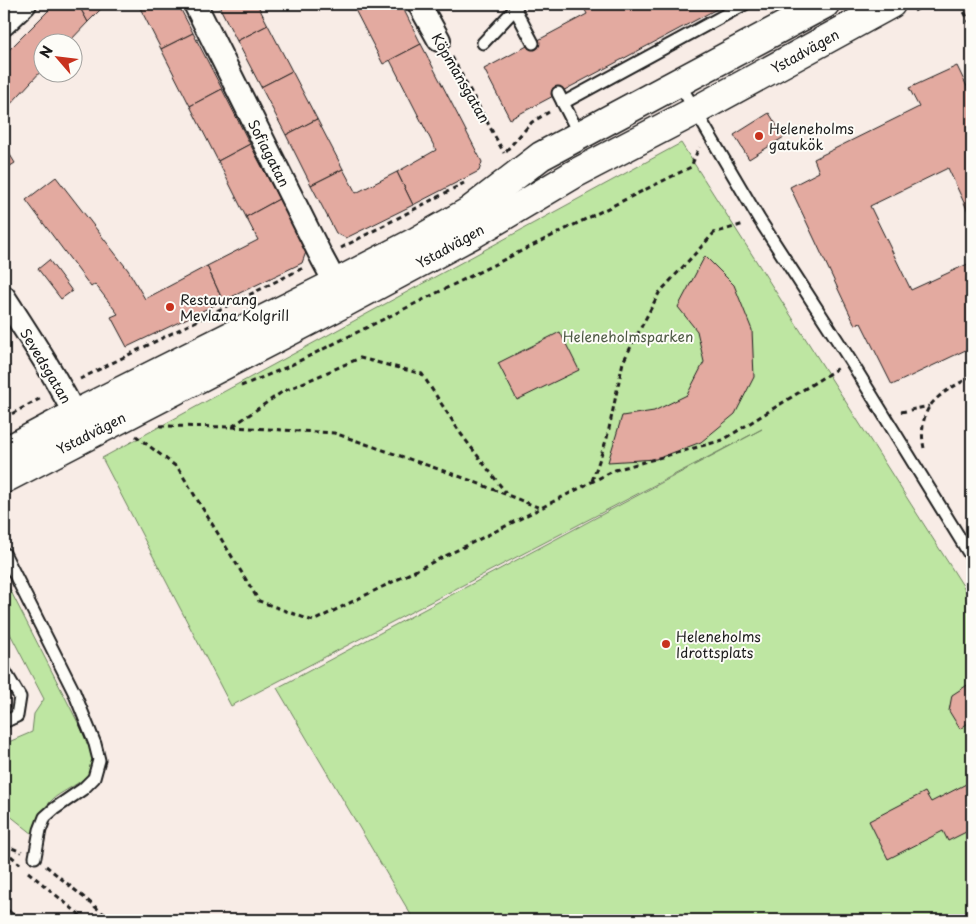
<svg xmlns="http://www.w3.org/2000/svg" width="976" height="924" font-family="'Playpen Sans',sans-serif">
	<rect width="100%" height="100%" fill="#f8ece6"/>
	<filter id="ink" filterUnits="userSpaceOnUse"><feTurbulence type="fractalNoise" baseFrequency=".02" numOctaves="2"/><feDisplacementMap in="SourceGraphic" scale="10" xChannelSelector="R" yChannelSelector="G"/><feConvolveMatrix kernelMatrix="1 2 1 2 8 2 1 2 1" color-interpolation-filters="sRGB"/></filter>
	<g filter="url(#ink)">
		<!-- green -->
		<g fill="#bee6a2" stroke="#6d815f">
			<polygon points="681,143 972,600 972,920 414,920 277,688 762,429 231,706 102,458"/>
			<path d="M 4,578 L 90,746 C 92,751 94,757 94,761 C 94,780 63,789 52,800 C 42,809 38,822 33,834 L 4,811 L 4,744 L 32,732 L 34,714 L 44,699 L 4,622 Z"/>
		</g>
		<!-- building -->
		<g fill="#e3aaa0" stroke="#1c1c1c">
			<polygon points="55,4 78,4 88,22 69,42 42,42 42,70 8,107 4,103 4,55"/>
			<polygon points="78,4 106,4 88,22"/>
			<polygon points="138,4 178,4 193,33 161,49"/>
			<polygon points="218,4 257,4 268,25 237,41"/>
			<polygon points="352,4 401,4 421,44 383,64"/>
			<polygon points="582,4 726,4 510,119 484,69 587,14"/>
			<polygon points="268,25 292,71 261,87 237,41"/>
			<polygon points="193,33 222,89 190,106 161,49"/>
			<polygon points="421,44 482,162 479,171 413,205 397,172 436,150 390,60"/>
			<polygon points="957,66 972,97 972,220 948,168 870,206 911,290 972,262 972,347 892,385 861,323 855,325 790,187 819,172 814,159 919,107 909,88"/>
			<polygon points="292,71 317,119 286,135 261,87"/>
			<polygon points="222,89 250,144 218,161 190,106"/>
			<polygon points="769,113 784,137 749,159 734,135"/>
			<polygon points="317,119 343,169 311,185 286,135"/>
			<polygon points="250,144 279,199 246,217 218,161"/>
			<polygon points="4,145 15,163 4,170"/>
			<polygon points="343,169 356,193 397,172 413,205 346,238 336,233 311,185"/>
			<polygon points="56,177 128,270 145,299 207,266 223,301 127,347 111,317 118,314 95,284 91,287 26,200"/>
			<polygon points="279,199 306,252 302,263 223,301 207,266 258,240 246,217"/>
			<polygon points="705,256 734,285 752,330 754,377 735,414 701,442 656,459 608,462 622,416 654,411 687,395 704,362 697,331 678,307"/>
			<polygon points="49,260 72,291 61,299 38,269"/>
			<polygon points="560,332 579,370 517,400 498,363"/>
			<polygon points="972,682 972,720 960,729 949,711 952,695"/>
			<polygon points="972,781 972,829 948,841 943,831 888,859 869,821 925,792 931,802"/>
		</g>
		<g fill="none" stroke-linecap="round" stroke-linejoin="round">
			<defs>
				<g id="service">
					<polyline points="515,9 533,43"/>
					<polyline points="483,43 516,8 518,4"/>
					<polyline points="679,83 759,219 850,360 972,558"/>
					<polyline points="558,93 580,136"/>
					<polyline points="563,103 745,4"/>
					<polyline points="4,553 74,692 95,744 99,760 94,778 83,789 54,809 45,817 40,830 35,857"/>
					<polyline points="4,670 20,697 17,716 4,722"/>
					<polyline points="4,915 10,920"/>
				</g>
				<g id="minor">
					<polyline points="195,4 322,258 343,297"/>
					<polyline points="419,4 439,40"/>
					<polyline points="4,24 25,4"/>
					<path d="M 4,297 C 32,340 60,383 82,429"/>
				</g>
				<g id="secondary">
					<polyline points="4,452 75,414 336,283 417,241 468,212 541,156 825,4"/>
					<polyline points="4,479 346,302 475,233 576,173 695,111 891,4"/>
				</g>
			</defs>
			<!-- service casing -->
			<use href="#service" stroke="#1c1c1c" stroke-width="15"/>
			<!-- minor casing -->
			<use href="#minor" stroke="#1c1c1c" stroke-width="26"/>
			<!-- secondary casing -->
			<use href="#secondary" stroke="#1c1c1c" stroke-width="31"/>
			<!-- path -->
			<g stroke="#1c1c1c" stroke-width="3" stroke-dasharray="5 4" stroke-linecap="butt">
				<polyline points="960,4 972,27"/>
				<polyline points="914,11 926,4"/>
				<polyline points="452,57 504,153"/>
				<polyline points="506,151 532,122 549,112"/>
				<polyline points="341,248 464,183"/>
				<polyline points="80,379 305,267"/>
				<polyline points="241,386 285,368 691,167 699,147"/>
				<polyline points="901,412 929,406"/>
				<polyline points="4,418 43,397"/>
				<polyline points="160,426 233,427 334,433 467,479 540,508"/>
				<polyline points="233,426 282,392 360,358 422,374 461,434 506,493"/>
				<polyline points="136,436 178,468 259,601 313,621 496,531 615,470 723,440 838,368"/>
				<path d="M 924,448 C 921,436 922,416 930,406 C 940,392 959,384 972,376"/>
				<polyline points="592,481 607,438 623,362 659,293 714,233 744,224"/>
				<polyline points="4,845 22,852"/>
				<polyline points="4,850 20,864"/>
				<polyline points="46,866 111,920"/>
				<polyline points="28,872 86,920"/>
			</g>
			<!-- service -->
			<use href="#service" stroke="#fdfcf7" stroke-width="11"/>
			<!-- minor -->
			<use href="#minor" stroke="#fdfcf7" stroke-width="22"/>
			<!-- secondary -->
			<use href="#secondary" stroke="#fdfcf7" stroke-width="28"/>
		</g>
	</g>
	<!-- markers -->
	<g fill="#c8321e" stroke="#fdfcf7" stroke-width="2">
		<circle cx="759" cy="136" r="5"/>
		<circle cx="170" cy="307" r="5"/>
		<circle cx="666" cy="644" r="5"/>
	</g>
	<g text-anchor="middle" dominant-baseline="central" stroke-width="4" stroke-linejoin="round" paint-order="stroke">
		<!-- street labels -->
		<g font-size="14" fill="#1c1c1c" stroke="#fdfcf7">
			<text transform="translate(805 51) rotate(-29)">Ystadvägen</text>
			<text transform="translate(461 78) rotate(60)">Köpmansgatan</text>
			<text transform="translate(269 153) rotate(63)">Sofiagatan</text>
			<text transform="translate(450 246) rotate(-29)">Ystadvägen</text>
			<text transform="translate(46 366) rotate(59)">Sevedsgatan</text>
			<text transform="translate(91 433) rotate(-27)">Ystadvägen</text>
		</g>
		<!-- poi labels -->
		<g font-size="14" fill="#1c1c1c" stroke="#fdfcf7" text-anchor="start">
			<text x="769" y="128">Heleneholms<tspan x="769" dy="16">gatukök</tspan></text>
			<text x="180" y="299">Restaurang<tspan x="180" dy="16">Mevlana Kolgrill</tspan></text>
			<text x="676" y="636">Heleneholms<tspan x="676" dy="16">Idrottsplats</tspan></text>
		</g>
		<!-- park labels -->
		<g font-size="14" fill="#4d5944" stroke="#fdfcf7">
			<text x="628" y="336">Heleneholmsparken</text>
		</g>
	</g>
	<!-- margin -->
	<rect width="976" height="924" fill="none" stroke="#fdfcf7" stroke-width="20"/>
	<rect x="10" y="10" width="956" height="904" fill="none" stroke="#1c1c1c" stroke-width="2" filter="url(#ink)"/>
	<!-- north arrow -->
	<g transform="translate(58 58) rotate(298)"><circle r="24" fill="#fdfcf7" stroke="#a3a29f"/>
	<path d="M0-4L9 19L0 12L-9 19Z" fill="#c8321e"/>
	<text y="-8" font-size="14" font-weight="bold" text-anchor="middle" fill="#1c1c1c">N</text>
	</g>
</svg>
